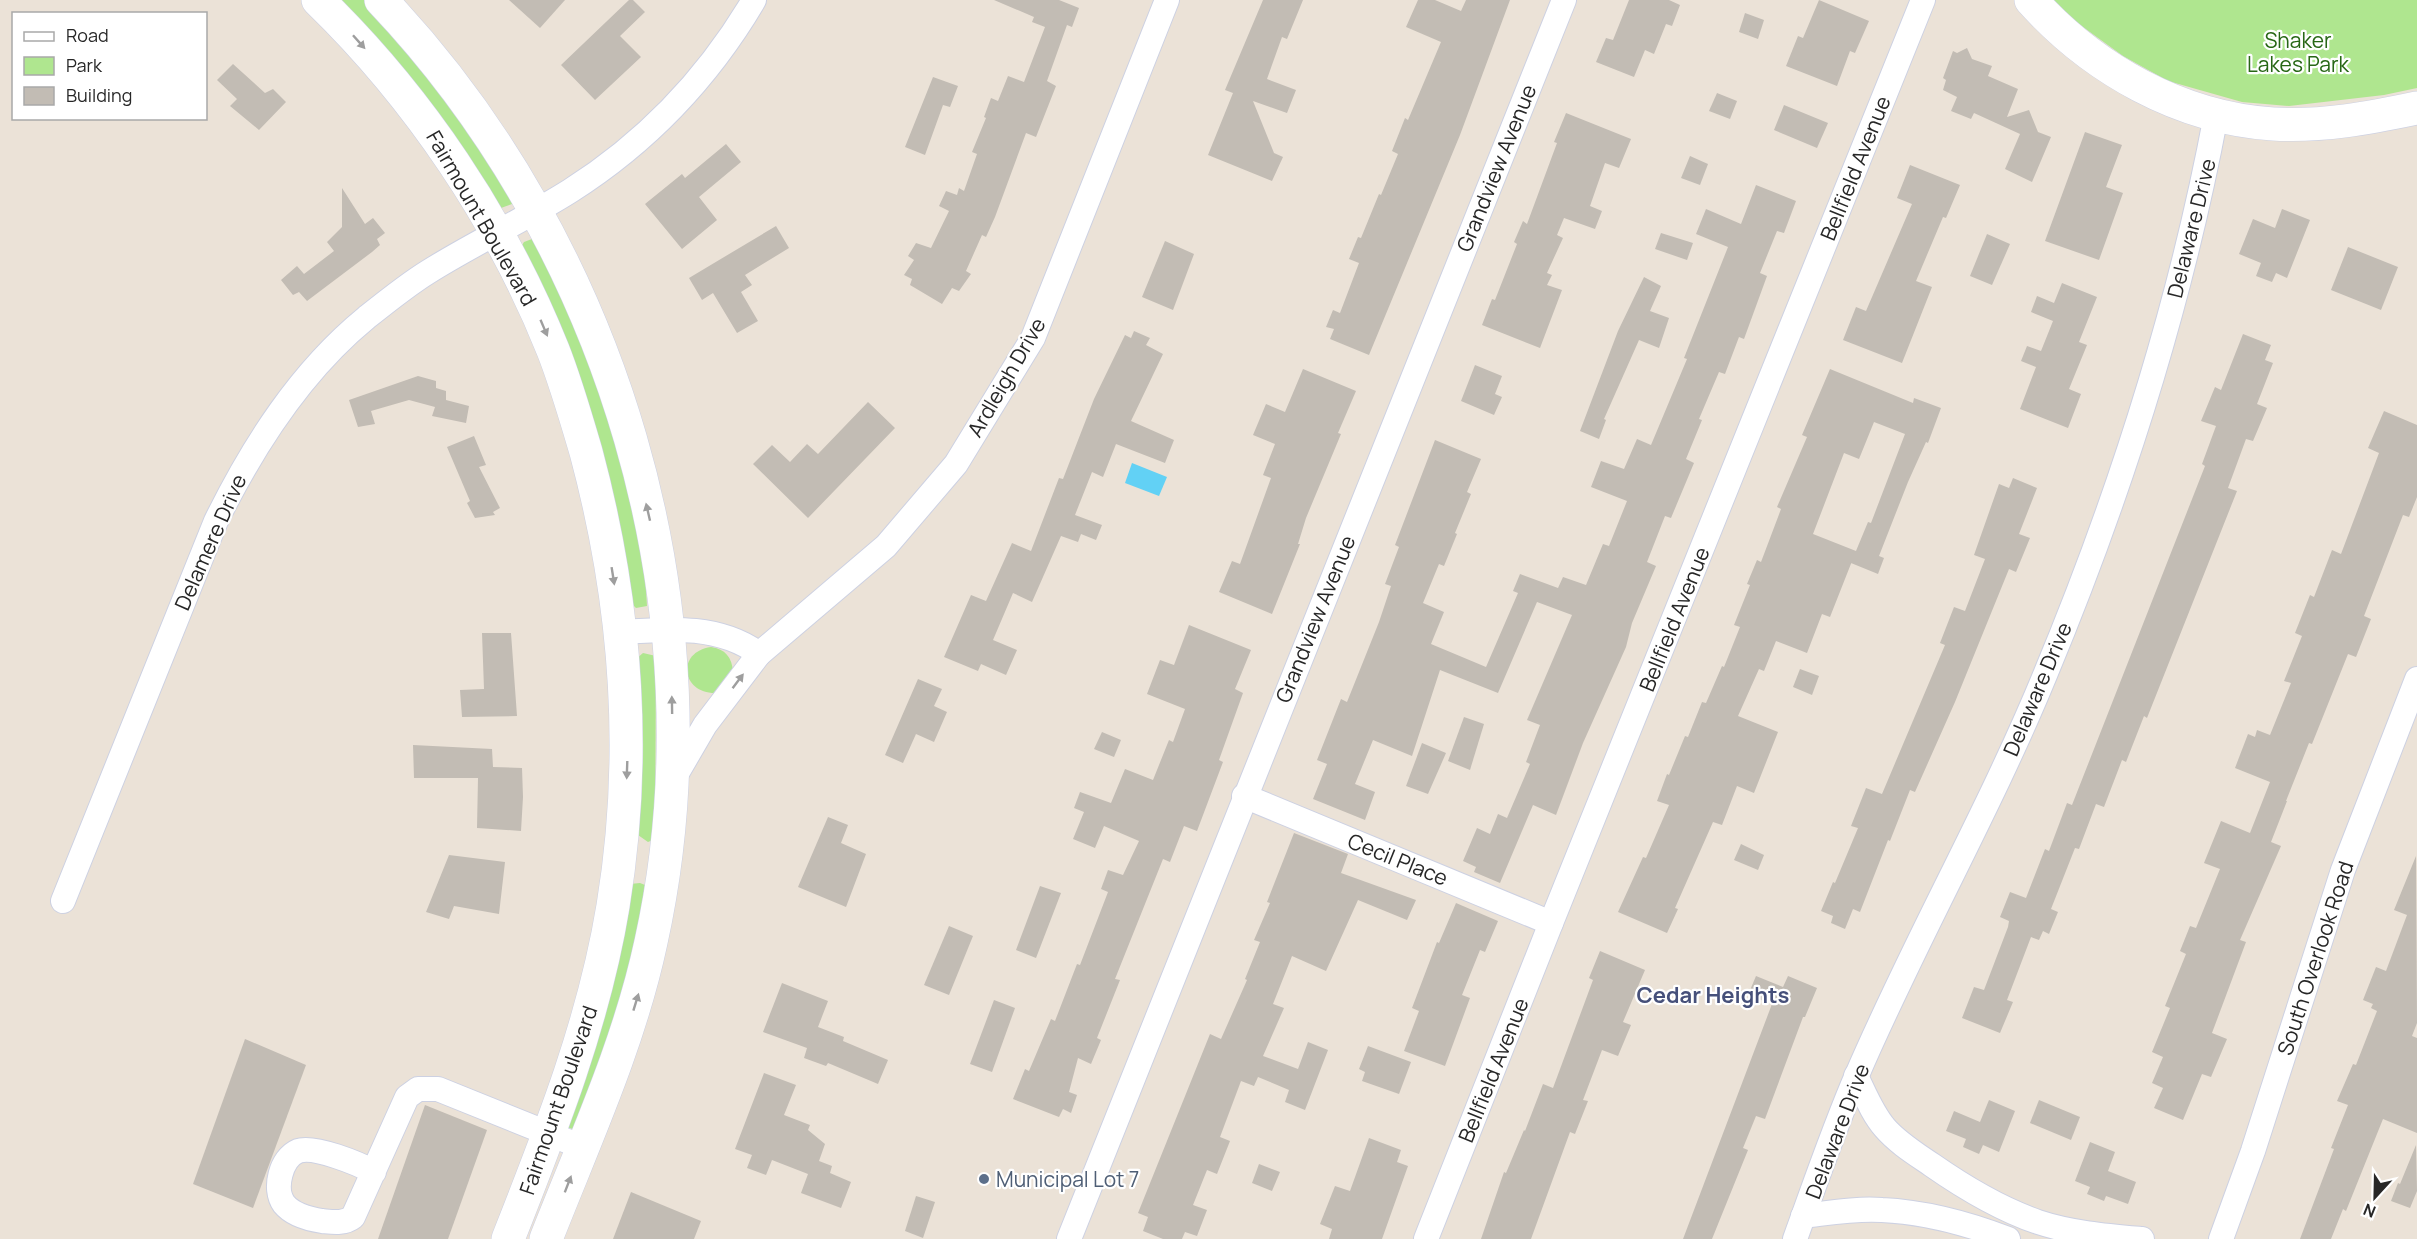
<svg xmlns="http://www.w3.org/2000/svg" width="2417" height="1239" font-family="Manrope,sans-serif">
	<rect width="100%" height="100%" fill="#ebe2d7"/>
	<!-- green -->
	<g fill="#afe68f">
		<polygon points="332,0 366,0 389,23 514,197 512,204 501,208"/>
		<polygon points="2052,0 2417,0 2417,88 2384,95 2289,106 2242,102 2168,81 2123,56 2065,14"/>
		<polygon points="532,239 584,335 643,541 647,606 636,608 633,605 521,247 524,242"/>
		<path d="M 711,647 C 725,649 732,657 733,672 L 715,693 C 681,693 676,652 711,647 Z"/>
		<polygon points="643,653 656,656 655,839 648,842 638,835 636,659"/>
		<polygon points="640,883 645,885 637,956 575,1130 567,1127 630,884"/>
	</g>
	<!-- water -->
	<polygon fill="#62d1f5" points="1132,463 1167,477 1159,496 1125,483"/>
	<!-- building -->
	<g fill="#c2bcb4">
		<polygon points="509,0 565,0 540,28"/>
		<polygon points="629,0 633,0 645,12 620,36 641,57 595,100 561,65"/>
		<polygon points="994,0 1059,0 1079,8 1072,27 1067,25 1047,81 1056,86 1036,137 1026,133 995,217 986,237 982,235 966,271 971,274 959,291 952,288 942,304 910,285 912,279 904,275 914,260 908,256 916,243 931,248 949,211 939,206 946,191 957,195 959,188 964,191 977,154 972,152 986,118 984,117 991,98 998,101 1008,76 1024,82 1045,27 1032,22 1034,17"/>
		<polygon points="1263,0 1303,0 1287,39 1282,37 1267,79 1296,90 1287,113 1253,101 1274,153 1283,157 1272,181 1208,155 1233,93 1225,90"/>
		<polygon points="1418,0 1435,0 1461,11 1466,0 1510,0 1460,135 1369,355 1330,339 1334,329 1326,327 1333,310 1340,313 1359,263 1349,259 1358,237 1361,238 1379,194 1381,195 1398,154 1392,151 1405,118 1408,120 1441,42 1406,27"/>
		<polygon points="1629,0 1669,0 1680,5 1672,26 1666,24 1654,54 1645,50 1634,77 1596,62 1606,38 1613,40"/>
		<polygon points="1819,0 1869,21 1855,53 1850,51 1837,86 1786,66 1798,36 1803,38"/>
		<polygon points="1745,13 1764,20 1758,39 1739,32"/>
		<polygon points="1967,48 1972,59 1992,66 1988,76 2018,89 2007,117 2029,110 2038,132 2051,137 2032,182 2005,169 2020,134 1974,113 1971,119 1951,111 1957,97 1943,90 1946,80 1943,78 1953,51 1957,53"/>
		<polygon points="233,64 265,93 273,89 286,102 259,130 230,106 237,99 217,80"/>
		<polygon points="933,77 958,86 950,107 943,105 925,155 905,147"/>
		<polygon points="1717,93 1737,101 1730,119 1709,111"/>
		<polygon points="1784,105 1828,123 1817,148 1774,130"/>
		<polygon points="1566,113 1631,139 1619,168 1605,163 1590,206 1602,211 1595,229 1564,218 1557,235 1563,238 1547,273 1552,275 1547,285 1562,290 1540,348 1482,325 1492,299 1495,300 1517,244 1514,242 1523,221 1527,224 1557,143 1554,142"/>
		<polygon points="2085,132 2122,145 2106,187 2123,193 2099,260 2045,241"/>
		<polygon points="726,144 741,162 699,197 717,220 682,249 645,204 682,174 685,178"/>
		<polygon points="1690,156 1708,164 1700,185 1681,178"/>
		<polygon points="1910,165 1960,185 1946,218 1943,217 1916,281 1932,287 1902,363 1843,340 1856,307 1866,311 1912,204 1897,198"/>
		<polygon points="1756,185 1796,201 1784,233 1777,231 1760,273 1767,276 1744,339 1739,337 1725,374 1719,372 1699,419 1702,420 1686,459 1694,463 1671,518 1665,516 1647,562 1656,566 1632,623 1626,647 1583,743 1556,815 1533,805 1500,883 1474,872 1476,867 1463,861 1477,828 1490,834 1498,814 1507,818 1530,764 1526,762 1540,725 1527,720 1572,615 1537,602 1498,693 1440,670 1412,756 1373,740 1355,784 1375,792 1365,820 1313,799 1327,764 1317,760 1341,699 1347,702 1379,622 1391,586 1385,584 1399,547 1395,545 1435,440 1481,459 1467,492 1471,494 1455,533 1457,534 1444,566 1439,564 1423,603 1444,612 1431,644 1486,667 1518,593 1513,591 1520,574 1558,588 1563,577 1586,585 1603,544 1609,546 1627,501 1591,487 1601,461 1624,469 1637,439 1651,445 1687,359 1684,358 1728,247 1696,234 1706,209 1741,224"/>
		<polygon points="342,188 365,224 373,218 385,233 377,239 380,245 372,252 307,301 299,292 293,295 281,280 297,266 304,274 334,251 327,242 342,227"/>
		<polygon points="2282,209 2310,220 2287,278 2276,273 2272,282 2256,276 2261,263 2239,254 2253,219 2275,228"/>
		<polygon points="776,226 789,248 745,275 752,285 741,292 758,321 737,333 713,293 702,300 689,278"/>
		<polygon points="1661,233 1693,243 1687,260 1655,249"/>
		<polygon points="1987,234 2010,244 1992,285 1970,276"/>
		<polygon points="1165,241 1194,254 1173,310 1142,297"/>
		<polygon points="2348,247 2398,267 2381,310 2331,290"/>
		<polygon points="1644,277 1661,286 1650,311 1669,318 1659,348 1639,340 1604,419 1606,420 1599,439 1580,431 1618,331"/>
		<polygon points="2062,283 2097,297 2079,342 2087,345 2069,389 2081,394 2068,428 2020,409 2036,367 2021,361 2027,346 2041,351 2053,321 2031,312 2037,296 2054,303"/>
		<polygon points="1134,331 1150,338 1146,345 1163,354 1131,421 1174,440 1165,463 1116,444 1103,477 1092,472 1075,515 1102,525 1096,540 1081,534 1078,542 1061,536 1032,602 1013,593 993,640 1017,650 1006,675 981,664 978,671 944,657 971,595 986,601 1012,543 1031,551 1059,478 1063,479 1094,399 1125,335 1131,338"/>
		<polygon points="2243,334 2271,345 2265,360 2273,363 2257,404 2267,408 2253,441 2246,439 2228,488 2237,491 2147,718 2144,716 2126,762 2122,760 2104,807 2096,804 2079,849 2075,848 2051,909 2058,912 2049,934 2043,931 2039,940 2031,937 2007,1000 2013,1002 2000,1033 1962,1018 1974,987 1984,990 2008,927 2009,921 2000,917 2010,892 2026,898 2045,849 2049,851 2067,803 2072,805 2205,466 2202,464 2216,426 2201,421 2215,387 2221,390"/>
		<polygon points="1475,365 1502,376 1495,394 1502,397 1494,415 1461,401"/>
		<polygon points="1303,369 1356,391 1338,433 1341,434 1306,518 1298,544 1300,544 1272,614 1219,592 1232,561 1240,564 1271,478 1263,475 1275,444 1253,435 1266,404 1285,412"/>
		<polygon points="1830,369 1913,403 1914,398 1941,408 1928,443 1926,442 1908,482 1879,556 1884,558 1878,574 1851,563 1868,522 1871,523 1905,434 1874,422 1859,459 1844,453 1813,534 1856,551 1830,617 1822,614 1807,653 1776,641 1764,671 1759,669 1738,716 1778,732 1754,793 1737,786 1722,825 1713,822 1675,908 1678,909 1667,933 1618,912 1643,857 1646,858 1669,805 1657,801 1667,774 1669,775 1685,736 1688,737 1702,702 1706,703 1722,666 1724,667 1740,627 1734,625 1750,585 1747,584 1757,560 1761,562 1781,509 1777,507 1807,437 1802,435"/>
		<polygon points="418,376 436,381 436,388 446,391 446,400 469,406 466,423 432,416 435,407 409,400 371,411 375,424 358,427 349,400"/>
		<polygon points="868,402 895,428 808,518 753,464 772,445 790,462 807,444 818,454"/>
		<polygon points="2384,411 2417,425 2417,497 2409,517 2403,515 2364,616 2371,619 2356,657 2348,654 2312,744 2309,743 2286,801 2287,801 2271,842 2281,846 2240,940 2246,942 2212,1033 2227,1039 2211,1077 2202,1074 2183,1120 2154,1108 2163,1088 2152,1083 2163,1057 2152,1052 2170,1008 2165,1006 2186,954 2180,951 2190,926 2196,928 2220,869 2204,863 2221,821 2250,833 2270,782 2235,768 2248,734 2255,737 2257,730 2270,735 2291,683 2284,681 2302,636 2295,633 2310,595 2314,597 2332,550 2341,554 2379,453 2368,448"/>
		<polygon points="474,436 486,465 479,467 500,508 493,512 495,515 475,518 467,503 470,501 447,447"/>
		<polygon points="2013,478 2037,488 2019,534 2030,538 2016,572 2009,569 1955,702 1915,792 1910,790 1890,841 1888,840 1860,912 1853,909 1845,929 1831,923 1833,916 1821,911 1833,882 1835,883 1858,828 1851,826 1866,788 1882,794 1945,645 1940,643 1954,607 1965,611 1985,559 1974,555 1999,484 2009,488"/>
		<polygon points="1189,625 1251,650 1235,689 1243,693 1219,760 1223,762 1197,831 1184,826 1170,862 1163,859 1115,979 1120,980 1097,1038 1101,1040 1091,1064 1078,1058 1069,1092 1077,1095 1071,1113 1063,1109 1059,1117 1013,1099 1025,1069 1029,1071 1051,1019 1055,1021 1077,964 1080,965 1108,892 1101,889 1108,870 1123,875 1139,841 1104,826 1095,848 1073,839 1084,812 1074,808 1080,792 1111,803 1125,769 1153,780 1169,740 1173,742 1185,709 1147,694 1160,660 1174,665"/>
		<polygon points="482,633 511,633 517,716 462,717 460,690 484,689"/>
		<polygon points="1800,669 1819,676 1812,695 1793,687"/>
		<polygon points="918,679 942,689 934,706 947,712 934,742 916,734 903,763 885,755"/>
		<polygon points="1464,717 1484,724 1470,770 1448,761"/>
		<polygon points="1102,732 1121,740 1114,757 1094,749"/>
		<polygon points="1422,743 1446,753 1428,794 1406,786"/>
		<polygon points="413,745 492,749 493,767 522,768 523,797 521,831 477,828 478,778 414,778"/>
		<polygon points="828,817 848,825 841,843 866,854 846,907 798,887"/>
		<polygon points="1294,833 1348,854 1341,873 1416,900 1407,920 1358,900 1326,971 1292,956 1273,1004 1284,1008 1263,1056 1298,1069 1308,1042 1328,1050 1305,1110 1285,1102 1289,1090 1258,1077 1254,1086 1241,1081 1220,1137 1230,1141 1217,1174 1207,1170 1193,1205 1207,1210 1197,1236 1185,1232 1182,1239 1163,1239 1143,1231 1148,1217 1138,1213 1210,1034 1221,1039 1247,980 1245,979 1260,942 1254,940 1270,903 1267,902"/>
		<polygon points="1741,844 1764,855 1758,870 1734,860"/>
		<polygon points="449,855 505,862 499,914 454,906 449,919 426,912"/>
		<polygon points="2416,856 2417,1023 2412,1036 2417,1038 2417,1133 2383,1119 2346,1211 2343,1209 2331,1239 2300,1239 2334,1149 2331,1148 2348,1105 2337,1101 2353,1064 2356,1065 2377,1011 2371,1008 2373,1004 2363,1000 2376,967 2386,971 2407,915 2394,910"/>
		<polygon points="1040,886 1061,893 1036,958 1016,950"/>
		<polygon points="1456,903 1498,921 1485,952 1480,950 1462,995 1470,998 1445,1066 1404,1051 1419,1011 1412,1008 1437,942 1439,943"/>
		<polygon points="949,926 973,936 949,995 924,985"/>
		<polygon points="1600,951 1645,970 1623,1022 1631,1025 1618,1056 1602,1050 1583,1100 1588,1101 1575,1134 1570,1132 1531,1239 1481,1239 1504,1172 1506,1173 1524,1130 1525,1131 1543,1084 1553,1088 1593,980 1589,978"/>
		<polygon points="1756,976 1783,987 1788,976 1817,988 1805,1017 1803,1017 1765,1119 1756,1116 1743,1148 1748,1150 1712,1239 1683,1239 1772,1004 1748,995"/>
		<polygon points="782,983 828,1001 818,1027 844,1037 843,1041 888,1060 878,1084 828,1063 826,1066 804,1058 807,1048 763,1032"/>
		<polygon points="994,1000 1015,1008 992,1072 970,1064"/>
		<polygon points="245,1039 306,1065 253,1208 193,1184"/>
		<polygon points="1368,1046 1411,1062 1399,1094 1362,1081 1365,1072 1359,1069"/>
		<polygon points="764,1073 796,1085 784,1115 810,1125 808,1130 825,1144 819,1161 832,1166 830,1173 851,1182 841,1208 801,1193 808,1174 772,1160 766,1175 747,1168 752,1155 735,1149"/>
		<polygon points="1989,1100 2015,1111 1999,1152 1983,1145 1979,1154 1963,1147 1966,1139 1946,1131 1954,1111 1980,1122"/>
		<polygon points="2039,1100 2080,1117 2071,1140 2030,1123"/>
		<polygon points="425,1105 487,1130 448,1239 378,1239"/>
		<polygon points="1369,1138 1401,1150 1397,1162 1408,1166 1382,1239 1329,1239 1332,1229 1320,1224 1335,1186 1350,1191"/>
		<polygon points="2090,1142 2115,1152 2108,1171 2136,1182 2128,1204 2106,1196 2104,1201 2087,1194 2090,1187 2075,1181"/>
		<polygon points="2416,1145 2417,1191 2410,1208 2391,1201 2398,1183 2400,1184"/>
		<polygon points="1259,1164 1280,1172 1272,1191 1252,1183"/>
		<polygon points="631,1192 701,1221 694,1239 613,1239"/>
		<polygon points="916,1196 935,1202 923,1238 905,1231"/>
	</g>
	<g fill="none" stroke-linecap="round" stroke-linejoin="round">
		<defs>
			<g id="street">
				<path d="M 621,632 C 667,629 719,624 759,654 L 886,546 L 956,464 L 1033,338 L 1167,0"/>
				<polyline points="673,780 705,725 759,654"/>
				<polyline points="1244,796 1551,923"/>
				<path d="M 63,901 L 216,521 C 253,446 300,372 366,318 C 386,302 407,285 428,272 C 474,243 524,220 570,191 C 647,142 708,78 754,0"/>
				<path d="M 1856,1076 C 1865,1094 1872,1113 1885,1128 C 1898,1143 1916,1154 1932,1165 C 1965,1188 2000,1209 2038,1222 C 2071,1233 2108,1236 2142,1239"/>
				<path d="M 374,1172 C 359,1164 314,1145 298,1151 C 281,1158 273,1189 284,1204 C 293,1215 309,1219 322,1221 C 333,1222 344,1224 353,1217 L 407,1097 L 418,1089 L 438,1089 L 582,1147"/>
				<path d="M 1803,1216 C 1829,1213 1856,1208 1882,1210 C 1924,1212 1969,1224 2008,1239"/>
				<polyline points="1069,1239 1564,0"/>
				<polyline points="1426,1239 1551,923 1923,0"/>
				<path d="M 1795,1239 C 1815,1184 1834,1128 1857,1075 C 1915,940 1989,811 2045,675 C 2120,495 2180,307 2216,115"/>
				<polyline points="2221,1239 2253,1151 2343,870 2417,679"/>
			</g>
			<g id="secondary">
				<path d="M 318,0 C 418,97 501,220 553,350 C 566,383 576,418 586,452 C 626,601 638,754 613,906 C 594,1022 551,1130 508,1239"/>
				<path d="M 381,0 C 613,244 724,611 651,942 C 629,1045 584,1142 546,1239"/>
				<path d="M 2031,0 C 2093,69 2180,118 2273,124 C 2321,127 2370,118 2417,108"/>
			</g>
		</defs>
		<!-- street casing -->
		<use href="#street" stroke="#cdd1e2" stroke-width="26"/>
		<!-- secondary casing -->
		<use href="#secondary" stroke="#cdd1e2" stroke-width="34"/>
		<!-- street -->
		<use href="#street" stroke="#fff" stroke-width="24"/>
		<!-- secondary -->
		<use href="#secondary" stroke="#fff" stroke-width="33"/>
	</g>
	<!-- one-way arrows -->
	<defs><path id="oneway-solid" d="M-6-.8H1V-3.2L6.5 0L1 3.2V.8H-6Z" transform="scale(1.5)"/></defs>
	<g fill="#9e9e9e">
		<use href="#oneway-solid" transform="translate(359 42) rotate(48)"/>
		<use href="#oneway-solid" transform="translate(544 328) rotate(67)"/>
		<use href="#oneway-solid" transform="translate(648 512) rotate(-103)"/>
		<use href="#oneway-solid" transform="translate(613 576) rotate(81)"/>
		<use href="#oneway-solid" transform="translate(738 681) rotate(-53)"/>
		<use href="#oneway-solid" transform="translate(672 705) rotate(-91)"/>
		<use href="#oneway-solid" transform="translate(627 770) rotate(92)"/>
		<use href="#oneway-solid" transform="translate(636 1002) rotate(-73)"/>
		<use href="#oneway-solid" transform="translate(568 1184) rotate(-69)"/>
	</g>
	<!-- markers -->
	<circle fill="#5c6f8a" stroke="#fff" stroke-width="2" cx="984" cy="1179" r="6"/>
	<g text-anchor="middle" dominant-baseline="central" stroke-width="4.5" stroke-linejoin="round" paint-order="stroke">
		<!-- park labels -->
		<g font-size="21" fill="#276715" stroke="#fff">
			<text x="2298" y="40">Shaker<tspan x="2298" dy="24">Lakes Park</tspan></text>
		</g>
		<!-- street labels -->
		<g font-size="21" fill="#272727" stroke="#fff">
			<text transform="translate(1496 168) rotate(-68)">Grandview Avenue</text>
			<text transform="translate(1855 168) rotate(-68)">Bellfield Avenue</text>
			<text transform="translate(482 218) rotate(60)">Fairmount Boulevard</text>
			<text transform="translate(2191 228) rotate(-76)">Delaware Drive</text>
			<text transform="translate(1006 377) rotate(-60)">Ardleigh Drive</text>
			<text transform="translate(210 542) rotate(-66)">Delamere Drive</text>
			<text transform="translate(1315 619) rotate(-68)">Grandview Avenue</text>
			<text transform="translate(1674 619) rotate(-68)">Bellfield Avenue</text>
			<text transform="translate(2037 689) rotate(-67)">Delaware Drive</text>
			<text transform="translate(1398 859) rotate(22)">Cecil Place</text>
			<text transform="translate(2315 958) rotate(-72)">South Overlook Road</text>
			<text transform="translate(1493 1070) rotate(-68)">Bellfield Avenue</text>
			<text transform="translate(558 1100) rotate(-71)">Fairmount Boulevard</text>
			<text transform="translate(1837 1131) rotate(-69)">Delaware Drive</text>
		</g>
		<!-- service labels -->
		<g font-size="21" fill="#4e5e75" stroke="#fff" text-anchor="start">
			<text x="996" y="1179">Municipal Lot 7</text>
		</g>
		<!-- neighbourhood labels -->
		<g font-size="22" font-weight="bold" fill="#46507a" stroke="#fff">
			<text x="1713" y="995">Cedar Heights</text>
		</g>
	</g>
	<!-- legend -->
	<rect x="12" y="12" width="195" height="108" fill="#ffffff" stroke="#a9a9a9" stroke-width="1.5"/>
	<rect x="24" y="32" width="30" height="9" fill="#ffffff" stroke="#a9a9a9" stroke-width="1.5"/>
	<text x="66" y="42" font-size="18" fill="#272727">Road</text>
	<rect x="24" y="57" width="30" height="18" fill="#afe68f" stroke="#a9a9a9" stroke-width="1.5"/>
	<text x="66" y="72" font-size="18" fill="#272727">Park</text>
	<rect x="24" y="87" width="30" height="18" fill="#c2bcb4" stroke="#a9a9a9" stroke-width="1.5"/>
	<text x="66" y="102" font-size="18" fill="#272727">Building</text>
	<!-- north arrow -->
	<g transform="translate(2375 1197) rotate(202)" stroke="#ffffff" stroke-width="4.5" paint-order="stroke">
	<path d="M0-4.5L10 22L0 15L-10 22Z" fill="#272727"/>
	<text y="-9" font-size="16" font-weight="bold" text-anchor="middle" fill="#272727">N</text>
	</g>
</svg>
